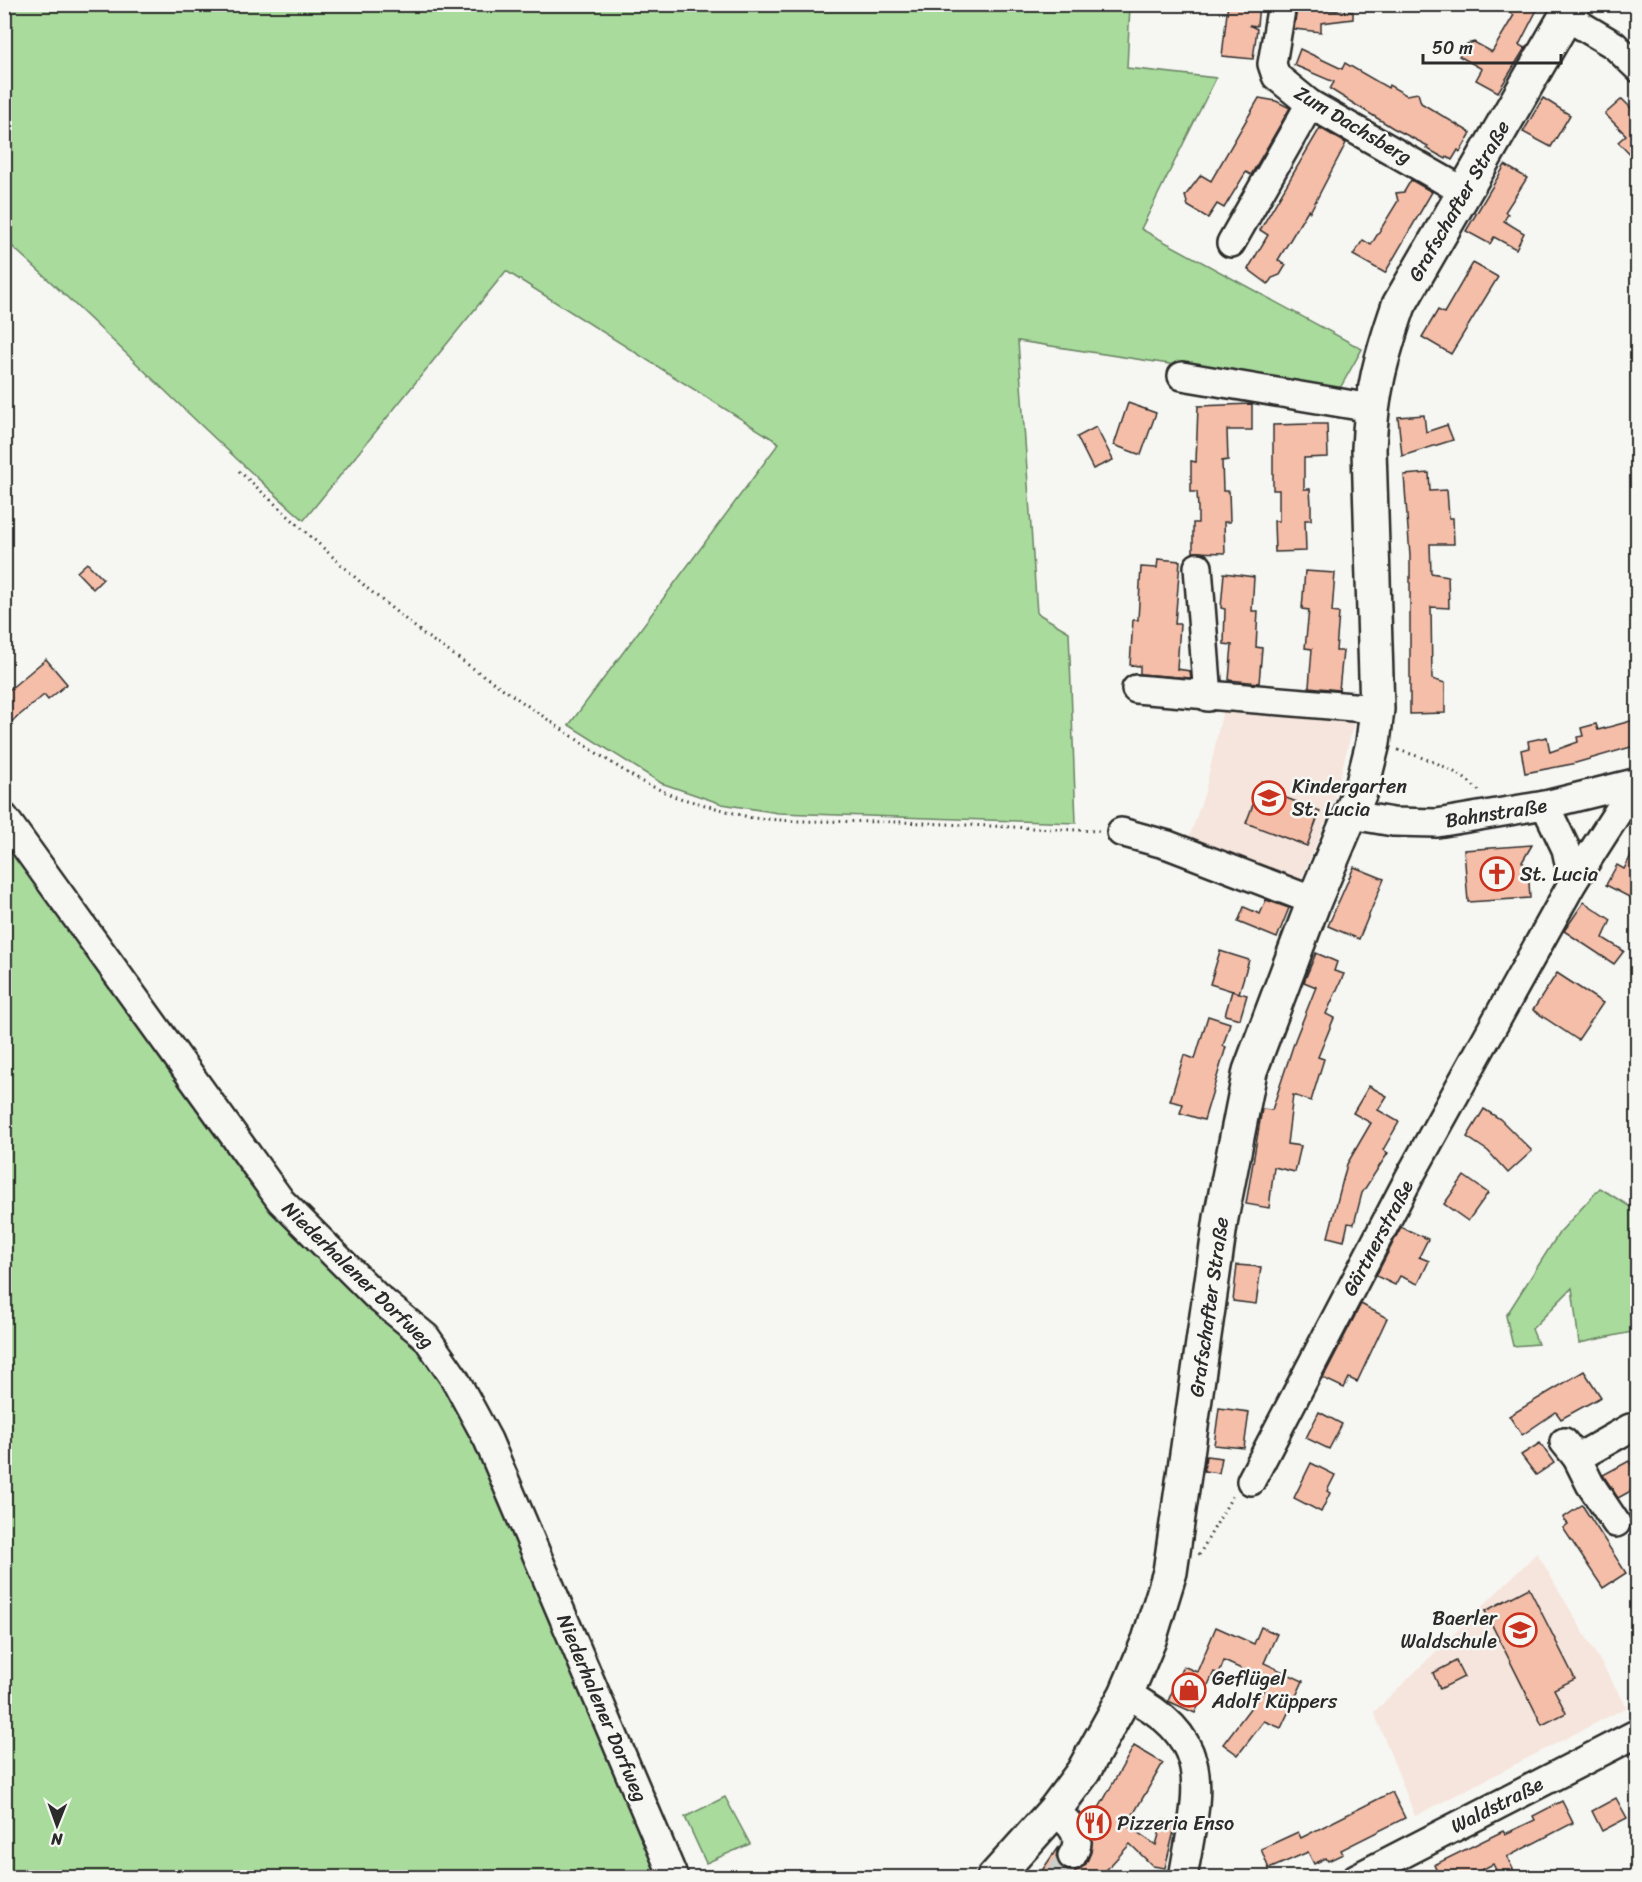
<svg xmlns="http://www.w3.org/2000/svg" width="1642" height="1882" font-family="Sriracha,sans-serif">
	<rect width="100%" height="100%" fill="#f6f6f2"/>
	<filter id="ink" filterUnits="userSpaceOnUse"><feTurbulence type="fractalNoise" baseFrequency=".0167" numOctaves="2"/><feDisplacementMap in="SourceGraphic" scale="12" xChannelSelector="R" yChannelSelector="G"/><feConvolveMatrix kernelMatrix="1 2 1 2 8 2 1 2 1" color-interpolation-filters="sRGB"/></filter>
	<g filter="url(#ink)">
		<!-- built -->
		<g fill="#f6e5dc">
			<polygon points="1224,705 1356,715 1333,804 1298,887 1187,844 1205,792"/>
			<polygon points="1537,1553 1627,1707 1415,1816 1374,1712"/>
		</g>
		<!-- green -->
		<g fill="#a8db9c" stroke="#6a8364" stroke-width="1.5">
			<path d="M 5,5 L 1130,5 L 1127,68 L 1216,78 L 1141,229 L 1362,349 L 1339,390 L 1018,341 L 1037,613 L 1069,632 L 1076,823 L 778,813 L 722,804 L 661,783 L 569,725 L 779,443 L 506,271 L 304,520 C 201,430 107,331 5,240 Z"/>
			<polygon points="4,834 276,1210 423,1347 479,1442 665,1877 5,1877"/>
			<polygon points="1600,1188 1637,1211 1637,1331 1579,1343 1572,1288 1532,1329 1538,1344 1513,1346 1506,1316 1559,1233"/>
			<polygon points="725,1797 750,1844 706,1863 685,1817"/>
		</g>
		<!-- building -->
		<g fill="#f5bea8" stroke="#2b2b2b" stroke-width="1.5">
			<polygon points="1228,4 1259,4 1257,26 1249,25 1257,29 1253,59 1222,56"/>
			<polygon points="1492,4 1540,4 1519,45 1525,48 1498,92 1476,80 1482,69 1459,56 1467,44 1474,42 1492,52 1514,15"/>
			<polygon points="1297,8 1353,12 1353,19 1321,23 1321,32 1294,29"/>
			<polygon points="1300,49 1342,69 1345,63 1388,88 1389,85 1406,95 1418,93 1421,103 1471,133 1460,152 1458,150 1452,160 1447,157 1446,159 1426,148 1428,146 1393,128 1330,89 1334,82 1294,65"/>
			<polygon points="1259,98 1276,101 1290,108 1251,175 1246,172 1224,208 1217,204 1208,218 1188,206 1185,196 1201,175 1211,181"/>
			<polygon points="1543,98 1570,115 1551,147 1523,132"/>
			<polygon points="1622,99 1638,115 1638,163 1618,142 1626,135 1605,114"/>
			<polygon points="1320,128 1346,143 1310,212 1308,210 1278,260 1286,265 1280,275 1272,278 1268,284 1248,269 1268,235 1260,230"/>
			<polygon points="1505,165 1527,178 1505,212 1508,214 1504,221 1524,233 1516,249 1494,237 1490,244 1466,231"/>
			<polygon points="1411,180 1432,192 1385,273 1353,255 1363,240 1371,245 1398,201 1396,193 1404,192"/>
			<polygon points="1473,263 1498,277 1451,354 1422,337 1438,310 1444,313"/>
			<polygon points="1128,403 1156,413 1141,455 1114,445"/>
			<polygon points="1252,404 1252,430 1227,430 1228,460 1222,461 1223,491 1229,491 1230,522 1224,522 1225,553 1193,552 1193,523 1198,523 1198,508 1197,492 1191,492 1191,461 1196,462 1198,406"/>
			<polygon points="1424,415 1426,432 1447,425 1453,440 1402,456 1398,417"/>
			<polygon points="1310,424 1327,424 1328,457 1304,458 1304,489 1310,489 1311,505 1311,520 1305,520 1306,551 1275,552 1274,521 1279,521 1279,490 1273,490 1273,425"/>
			<polygon points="1096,427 1113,460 1093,469 1077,437"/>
			<polygon points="1429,473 1430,491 1447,490 1449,518 1453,518 1454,544 1430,544 1431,573 1448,576 1449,608 1431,607 1432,679 1445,683 1445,713 1410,714 1410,556 1404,475"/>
			<polygon points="1158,559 1180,561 1175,624 1180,624 1177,669 1190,671 1191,678 1140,674 1140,666 1130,665 1133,620 1138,620 1141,567 1157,568"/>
			<polygon points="87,563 103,579 93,589 77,572"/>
			<polygon points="1305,571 1335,573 1332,612 1339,613 1336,651 1343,651 1339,690 1309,687 1312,649 1305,648 1309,610 1302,609"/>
			<polygon points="1224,573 1254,577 1252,611 1258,611 1256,647 1262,648 1259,683 1229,680 1232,645 1224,644 1225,609 1221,608"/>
			<polygon points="46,659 67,684 48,700 44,695 4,728 4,694"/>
			<polygon points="1638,719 1638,745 1572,764 1525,773 1521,750 1529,748 1528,741 1547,737 1550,752 1578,742 1577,737 1583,736 1581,728 1596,724 1598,730"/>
			<polygon points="1262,781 1283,790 1281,796 1320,811 1307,846 1246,823"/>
			<polygon points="1638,842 1638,887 1631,898 1606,885 1617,865 1624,869"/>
			<polygon points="1532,845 1522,862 1528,867 1530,898 1468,902 1464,850"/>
			<polygon points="1354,867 1384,879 1359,939 1328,926"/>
			<polygon points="1266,900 1289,908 1277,938 1238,922 1244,907 1260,914"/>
			<polygon points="1584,902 1611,920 1603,938 1624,951 1614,964 1564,931"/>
			<polygon points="1220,951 1249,960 1239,993 1210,984"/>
			<polygon points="1316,953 1337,962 1334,971 1344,974 1326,1014 1334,1018 1318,1057 1324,1059 1311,1101 1293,1095 1287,1144 1301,1146 1295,1172 1274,1167 1269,1208 1246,1204 1262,1109 1272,1110 1295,1040 1316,987 1304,982"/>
			<polygon points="1557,973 1603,1003 1578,1040 1533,1010"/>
			<polygon points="1232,991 1247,995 1240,1019 1225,1015"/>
			<polygon points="1208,1016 1230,1023 1223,1046 1226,1047 1204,1120 1180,1113 1183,1104 1170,1101 1184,1055 1195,1059"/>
			<polygon points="1369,1086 1387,1096 1378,1110 1399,1122 1383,1150 1388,1153 1362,1193 1354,1224 1348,1223 1344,1241 1328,1237 1347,1164 1371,1123 1353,1113"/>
			<polygon points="1484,1109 1500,1119 1532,1151 1508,1173 1488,1151 1467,1137"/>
			<polygon points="1464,1176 1488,1193 1468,1221 1444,1204"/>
			<polygon points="1401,1227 1428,1239 1419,1257 1429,1261 1418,1284 1400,1276 1395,1285 1376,1276"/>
			<polygon points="1237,1265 1261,1267 1256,1304 1233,1301"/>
			<polygon points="1361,1304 1387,1318 1357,1382 1349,1378 1344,1388 1323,1378"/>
			<polygon points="1584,1371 1601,1397 1561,1419 1556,1412 1522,1435 1509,1416"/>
			<polygon points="1219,1408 1249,1412 1244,1448 1214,1445"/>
			<polygon points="1319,1412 1342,1424 1329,1449 1306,1438"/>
			<polygon points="1540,1443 1554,1463 1536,1475 1521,1455"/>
			<polygon points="1206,1456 1222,1458 1219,1473 1204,1471"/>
			<polygon points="1629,1461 1638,1477 1638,1487 1618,1498 1603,1475"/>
			<polygon points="1311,1463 1335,1475 1327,1491 1330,1493 1321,1512 1294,1498"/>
			<polygon points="1582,1505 1626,1573 1603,1588 1563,1528 1568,1524 1563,1518"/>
			<polygon points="1529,1588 1575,1679 1554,1689 1566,1713 1542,1725 1485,1611"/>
			<polygon points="1216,1627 1254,1644 1261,1627 1277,1634 1264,1663 1303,1681 1281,1728 1264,1721 1238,1755 1223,1744 1270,1682 1224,1661 1219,1674 1214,1672 1195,1713 1168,1701 1183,1666 1197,1672"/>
			<polygon points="1456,1661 1464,1677 1440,1689 1433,1673"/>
			<polygon points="1134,1746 1163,1763 1127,1825 1156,1845 1163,1820 1176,1823 1165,1868 1153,1866 1130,1844 1099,1878 1037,1878 1058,1847 1056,1857 1064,1870 1073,1872 1086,1864 1091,1852 1093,1832 1087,1822 1095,1815"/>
			<polygon points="1392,1792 1405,1818 1341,1850 1343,1854 1328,1861 1326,1858 1314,1864 1308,1852 1269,1869 1261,1849 1298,1832 1301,1838"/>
			<polygon points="1616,1798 1627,1818 1602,1831 1592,1811"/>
			<polygon points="1562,1801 1573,1823 1507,1857 1515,1873 1500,1878 1493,1864 1466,1878 1440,1878 1434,1865 1503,1831 1505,1834 1535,1820 1533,1816"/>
		</g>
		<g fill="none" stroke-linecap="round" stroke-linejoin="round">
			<!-- minor-tunnel -->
			<polyline stroke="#cdcdca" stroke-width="27" stroke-dasharray="27 14" stroke-linecap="butt" points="1058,1878 1072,1856"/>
			<defs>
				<g id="minor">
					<polyline points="1282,4 1272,64 1276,76 1310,104 1463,191"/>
					<polyline points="1567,17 1614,45 1638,68"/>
					<polyline points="1231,243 1310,104"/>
					<polyline points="1182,376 1371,408"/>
					<polyline points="1198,567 1208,697"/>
					<polyline points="1136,689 1377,709"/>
					<polyline points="1545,805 1566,849 1573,882"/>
					<polyline points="1352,815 1393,822 1437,823 1545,805 1638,782"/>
					<polyline points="4,817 281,1201 376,1296 426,1337 455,1379 488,1440 674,1878"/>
					<polyline points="1121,832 1168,845 1314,901"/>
					<polyline points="1564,1442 1577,1458 1630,1428 1638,1428"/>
					<polyline points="1577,1458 1590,1484 1616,1523"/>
					<polyline points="1251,1481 1410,1176 1573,882 1623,804 1624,787"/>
					<path d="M 1126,1694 C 1219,1741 1197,1792 1183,1878"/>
					<path d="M 1054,1811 C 1070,1823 1085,1836 1072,1856"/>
					<polyline points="1356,1878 1638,1733"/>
				</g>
				<path id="major" d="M 994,1878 L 1054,1811 L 1083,1772 L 1126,1694 L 1149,1640 L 1170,1572 L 1221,1218 L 1250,1071 L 1314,901 L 1362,787 L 1373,743 L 1377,709 L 1369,449 C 1371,394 1381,357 1399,305 L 1573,4"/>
			</defs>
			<!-- minor casing -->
			<use href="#minor" stroke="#2b2b2b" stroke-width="32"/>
			<!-- major casing -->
			<use href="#major" stroke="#2b2b2b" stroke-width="38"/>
			<!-- path -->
			<g stroke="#2b2b2b" stroke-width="3" stroke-dasharray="1.5 4.5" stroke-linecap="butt">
				<polyline points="239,471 368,589 426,636 598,754 640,781 676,797 752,818 794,821 901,822 1099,831"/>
				<path d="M 1398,750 C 1428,759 1459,769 1481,793"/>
				<polyline points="1199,1555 1233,1495"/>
			</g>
			<!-- minor -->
			<use href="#minor" stroke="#f6f6f2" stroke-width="27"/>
			<!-- major -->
			<use href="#major" stroke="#f6f6f2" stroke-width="33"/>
		</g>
	</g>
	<!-- icons -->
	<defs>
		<symbol id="school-ring" viewBox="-11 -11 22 22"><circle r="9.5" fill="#f6f6f2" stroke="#c8321e" stroke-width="1.5"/><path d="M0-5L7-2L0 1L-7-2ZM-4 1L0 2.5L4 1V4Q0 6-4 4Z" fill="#c8321e"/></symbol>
		<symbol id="church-ring" viewBox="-11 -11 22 22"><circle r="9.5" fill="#f6f6f2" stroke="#c8321e" stroke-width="1.5"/><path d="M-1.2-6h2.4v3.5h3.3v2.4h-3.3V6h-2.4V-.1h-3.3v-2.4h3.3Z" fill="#c8321e"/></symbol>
		<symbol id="shop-ring" viewBox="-11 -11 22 22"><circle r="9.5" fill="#f6f6f2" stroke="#c8321e" stroke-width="1.5"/><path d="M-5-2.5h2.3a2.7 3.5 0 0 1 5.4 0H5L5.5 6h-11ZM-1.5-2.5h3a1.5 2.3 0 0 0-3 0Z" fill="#c8321e"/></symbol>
		<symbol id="restaurant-ring" viewBox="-11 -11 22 22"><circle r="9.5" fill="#f6f6f2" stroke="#c8321e" stroke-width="1.5"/><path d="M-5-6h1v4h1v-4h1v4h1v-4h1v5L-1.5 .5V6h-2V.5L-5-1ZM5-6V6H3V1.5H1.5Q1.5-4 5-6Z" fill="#c8321e"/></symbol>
	</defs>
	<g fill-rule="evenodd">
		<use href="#school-ring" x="1250" y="779" width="38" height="38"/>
		<use href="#church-ring" x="1478" y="855" width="38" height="38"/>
		<use href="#school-ring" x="1501" y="1611" width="38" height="38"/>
		<use href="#shop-ring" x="1170" y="1671" width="38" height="38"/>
		<use href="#restaurant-ring" x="1075" y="1804" width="38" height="38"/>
	</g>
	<g text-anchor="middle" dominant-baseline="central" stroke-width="5" stroke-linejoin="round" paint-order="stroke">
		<!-- street labels -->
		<g font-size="20" fill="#2b2b2b" stroke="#f6f6f2">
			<text transform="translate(1353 125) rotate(31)">Zum Dachsberg</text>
			<text transform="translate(1459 201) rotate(-60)">Grafschafter Straße</text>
			<text transform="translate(1496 813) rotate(-9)">Bahnstraße</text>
			<text transform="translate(1378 1238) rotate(-62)">Gärtnerstraße</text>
			<text transform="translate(358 1275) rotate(44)">Niederhalener Dorfweg</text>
			<text transform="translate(1209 1307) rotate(-82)">Grafschafter Straße</text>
			<text transform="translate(602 1708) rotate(67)">Niederhalener Dorfweg</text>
			<text transform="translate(1497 1805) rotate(-27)">Waldstraße</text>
		</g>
		<!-- poi labels -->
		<g font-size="20" fill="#2b2b2b" stroke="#f6f6f2" text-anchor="start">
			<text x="1292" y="786">Kindergarten<tspan x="1292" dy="23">St. Lucia</tspan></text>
			<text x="1520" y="874">St. Lucia</text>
			<text x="1497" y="1618" text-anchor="end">Baerler<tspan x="1497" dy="23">Waldschule</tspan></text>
			<text x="1212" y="1678">Geflügel<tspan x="1212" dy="23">Adolf Küppers</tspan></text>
			<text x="1117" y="1823">Pizzeria Enso</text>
		</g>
	</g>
	<!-- margin -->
	<rect width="1642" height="1882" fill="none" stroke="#f6f6f2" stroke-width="24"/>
	<rect x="12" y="12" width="1618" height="1858" fill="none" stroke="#2b2b2b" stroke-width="2" filter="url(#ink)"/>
	<!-- north arrow -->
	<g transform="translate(57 1825) rotate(181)" stroke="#f6f6f2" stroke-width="4.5" paint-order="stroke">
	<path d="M0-4.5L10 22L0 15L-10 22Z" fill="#2b2b2b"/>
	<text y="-9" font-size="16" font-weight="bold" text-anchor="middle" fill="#2b2b2b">N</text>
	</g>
	<!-- scale -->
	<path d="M1423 54v9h138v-9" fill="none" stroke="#2b2b2b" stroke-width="3"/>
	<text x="1432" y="54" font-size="18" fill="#2b2b2b" stroke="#f6f6f2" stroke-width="4.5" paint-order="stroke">50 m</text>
</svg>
